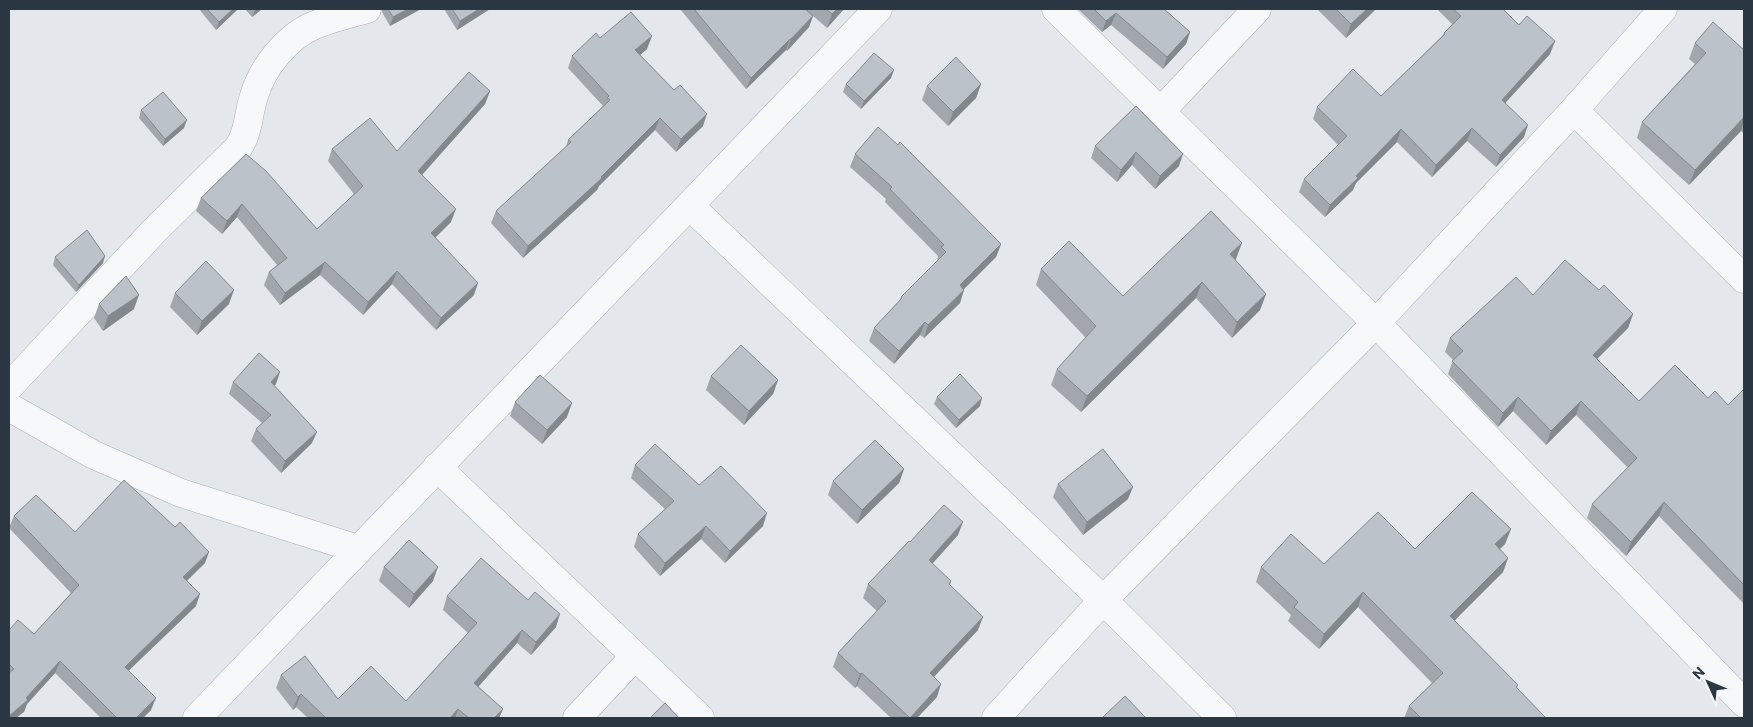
<svg xmlns="http://www.w3.org/2000/svg" width="1753" height="727" font-family="Commissioner,sans-serif">
	<rect width="100%" height="100%" fill="#e4e8ec"/>
	<g fill="none" stroke-linecap="round" stroke-linejoin="round">
		<defs>
			<g id="minor">
				<polyline points="1056,9 1376,323 1744,703"/>
				<polyline points="1574,110 1744,279"/>
				<polyline points="1161,111 1257,9"/>
				<polyline points="690,206 1103,600 1222,718"/>
				<path d="M 9,387 L 154,231 L 238,148 C 249,132 248,114 254,96 C 262,68 287,36 315,25 C 331,18 349,14 367,9"/>
				<polyline points="9,407 94,455 181,493 358,549"/>
				<polyline points="437,467 700,718"/>
				<polyline points="197,718 878,9"/>
				<polyline points="577,718 635,656"/>
				<polyline points="996,718 1103,600 1376,323 1574,110 1663,9"/>
			</g>
		</defs>
		<!-- minor casing -->
		<use href="#minor" stroke="#a9afb6" stroke-width="29"/>
		<!-- minor -->
		<use href="#minor" stroke="#f7f8fa" stroke-width="28"/>
	</g>
	<!-- wall -->
	<g fill="#a1a7ad">
		<polygon points="199,9 238,9 216,30"/>
		<polygon points="245,9 262,9 252,17"/>
		<polygon points="382,9 421,9 390,26 382,12"/>
		<polygon points="444,9 490,9 457,30"/>
		<polygon points="680,9 805,9 813,16 809,27 787,51 786,50 746,89"/>
		<polygon points="805,9 844,9 827,28"/>
		<polygon points="1078,9 1164,9 1190,32 1186,44 1163,69 1111,25 1102,32"/>
		<polygon points="1317,9 1376,9 1346,38"/>
		<polygon points="1437,9 1503,9 1519,25 1555,41 1550,54 1505,103 1524,137 1496,167 1467,141 1432,177 1397,142 1356,183 1353,190 1325,217 1299,192 1304,179 1338,145 1313,119 1317,107 1381,96 1442,36 1444,33 1452,24"/>
		<polygon points="600,38 647,49 640,55 703,126 676,152 655,130 599,186 597,190 523,258 491,223 496,211 566,147 568,140 603,106 568,68 572,56"/>
		<polygon points="1695,43 1744,50 1744,134 1741,131 1689,185 1637,138 1642,122 1695,64 1689,59"/>
		<polygon points="891,78 861,109 843,92 846,84"/>
		<polygon points="981,84 976,98 948,126 922,100 927,86"/>
		<polygon points="490,91 485,104 422,174 451,222 435,237 474,295 436,330 392,284 363,315 320,275 280,305 264,285 269,272 277,265 237,217 222,234 196,211 201,198 246,154 317,229 354,194 328,161 332,149 397,151"/>
		<polygon points="1136,106 1179,166 1155,189 1132,165 1117,182 1091,158 1095,146"/>
		<polygon points="141,110 184,128 163,146 139,118"/>
		<polygon points="855,154 1001,244 996,257 964,289 960,303 924,338 920,335 894,364 869,341 874,328 899,301 901,297 937,261 938,256 885,202 886,199 850,167"/>
		<polygon points="55,257 103,263 76,292 53,265"/>
		<polygon points="1236,259 1235,260 1266,294 1260,310 1232,338 1196,298 1081,412 1051,385 1057,369 1086,338 1036,285 1041,269 1123,296"/>
		<polygon points="1599,290 1633,314 1628,328 1597,359 1639,401 1708,398 1728,405 1744,389 1744,604 1659,516 1626,556 1587,518 1592,504 1628,468 1576,415 1546,445 1513,411 1498,427 1448,374 1453,360 1445,352 1450,338 1533,295"/>
		<polygon points="175,293 229,304 197,335 170,307"/>
		<polygon points="99,304 134,309 103,331 94,318"/>
		<polygon points="711,376 778,380 773,394 744,425 706,390"/>
		<polygon points="233,382 276,384 274,386 312,443 281,473 251,441 256,429 262,423 229,394"/>
		<polygon points="937,397 980,406 956,428 934,404"/>
		<polygon points="515,402 567,417 542,444 510,416"/>
		<polygon points="635,465 699,485 763,526 725,563 701,539 660,576 634,547 638,534 665,509 631,478"/>
		<polygon points="904,469 899,483 857,524 828,495 833,481"/>
		<polygon points="1058,484 1128,499 1083,535 1053,497"/>
		<polygon points="14,516 75,532 205,563 187,581 196,606 128,671 151,710 143,718 101,718 55,673 27,704 24,712 9,718 9,630 34,634 71,593 9,528"/>
		<polygon points="1511,529 1505,544 1500,549 1508,558 1503,572 1454,621 1518,685 1517,688 1546,718 1404,718 1409,706 1432,683 1358,607 1319,649 1288,621 1291,615 1256,582 1261,567 1324,564 1415,549"/>
		<polygon points="958,535 932,564 951,581 950,585 978,630 934,677 937,697 917,718 891,718 857,686 855,688 833,667 838,653 877,611 863,598 868,584 910,542"/>
		<polygon points="384,567 433,581 409,608 379,581"/>
		<polygon points="447,596 556,627 531,655 517,643 478,687 503,709 499,718 308,718 296,707 293,710 276,688 281,675 338,699 406,701 468,633 443,610"/>
	</g>
	<!-- shaded-wall -->
	<g fill="#83888d">
		<polygon points="233,9 238,9 216,30 219,22"/>
		<polygon points="257,9 262,9 252,17 255,10"/>
		<polygon points="408,9 421,9 390,26 393,17"/>
		<polygon points="479,9 490,9 457,30 460,21"/>
		<polygon points="837,9 844,9 827,28 832,14"/>
		<polygon points="1367,9 1376,9 1346,38 1351,24"/>
		<polygon points="1116,13 1111,25 1102,32 1106,21"/>
		<polygon points="813,16 809,27 787,51 791,39"/>
		<polygon points="1190,32 1186,44 1163,69 1167,57"/>
		<polygon points="652,36 647,49 631,63 635,50"/>
		<polygon points="790,39 786,50 746,89 751,78"/>
		<polygon points="1555,41 1550,54 1497,112 1502,100"/>
		<polygon points="894,70 891,78 861,109 864,101"/>
		<polygon points="981,84 976,98 948,126 953,112"/>
		<polygon points="490,91 485,104 414,184 418,171"/>
		<polygon points="707,114 703,126 676,152 681,139"/>
		<polygon points="1744,117 1744,121 1741,131 1689,185 1695,170"/>
		<polygon points="660,118 655,130 599,186 597,190 523,258 528,246 601,177"/>
		<polygon points="187,120 184,128 163,146 165,139"/>
		<polygon points="1528,125 1524,137 1496,167 1500,155"/>
		<polygon points="1472,128 1467,141 1432,177 1436,165"/>
		<polygon points="1401,129 1397,142 1356,183 1353,190 1325,217 1330,205 1356,176"/>
		<polygon points="1136,152 1132,165 1117,182 1121,170"/>
		<polygon points="1183,154 1179,166 1155,189 1160,176"/>
		<polygon points="242,204 237,217 222,234 227,221"/>
		<polygon points="456,209 451,222 427,246 431,233"/>
		<polygon points="1242,243 1236,259 1224,270 1230,254"/>
		<polygon points="1001,244 996,257 955,298 960,285"/>
		<polygon points="105,256 103,263 76,292 79,285"/>
		<polygon points="325,262 320,275 280,305 285,293"/>
		<polygon points="397,271 392,284 363,315 368,302"/>
		<polygon points="1202,282 1196,298 1081,412 1087,396"/>
		<polygon points="478,283 474,295 436,330 441,318"/>
		<polygon points="234,290 229,304 197,335 202,321"/>
		<polygon points="964,290 960,303 924,338 928,325"/>
		<polygon points="1266,294 1260,310 1232,338 1237,322"/>
		<polygon points="139,295 134,309 103,331 108,316"/>
		<polygon points="1633,314 1628,328 1588,368 1593,355"/>
		<polygon points="925,322 920,335 894,364 899,351"/>
		<polygon points="280,372 276,384 266,394 271,382"/>
		<polygon points="778,380 773,394 744,425 749,411"/>
		<polygon points="1518,397 1513,411 1498,427 1503,413"/>
		<polygon points="982,398 980,406 956,428 959,420"/>
		<polygon points="1581,401 1576,415 1546,445 1551,431"/>
		<polygon points="572,403 567,417 542,444 547,430"/>
		<polygon points="317,432 312,443 281,473 285,461"/>
		<polygon points="904,469 899,483 857,524 862,510"/>
		<polygon points="1133,487 1128,499 1083,535 1087,522"/>
		<polygon points="1664,502 1659,516 1626,556 1631,542"/>
		<polygon points="767,513 763,526 725,563 730,551"/>
		<polygon points="963,522 958,535 924,573 929,560"/>
		<polygon points="706,526 701,539 660,576 665,563"/>
		<polygon points="1511,529 1505,544 1489,559 1495,544"/>
		<polygon points="209,552 205,563 179,588 183,577"/>
		<polygon points="1508,558 1503,572 1444,631 1450,616"/>
		<polygon points="438,567 433,581 409,608 414,594"/>
		<polygon points="1363,592 1358,607 1319,649 1324,634"/>
		<polygon points="200,594 196,606 120,679 125,667"/>
		<polygon points="560,614 556,627 531,655 536,642"/>
		<polygon points="983,617 978,630 925,686 930,673"/>
		<polygon points="522,630 517,643 470,696 474,683"/>
		<polygon points="60,661 55,673 27,704 24,712 16,718 9,718 9,716 26,698"/>
		<polygon points="862,673 857,686 855,688 860,674"/>
		<polygon points="941,684 937,697 917,718 910,718"/>
		<polygon points="301,694 296,707 293,710 298,697"/>
		<polygon points="156,698 151,710 143,718 136,718"/>
		<polygon points="458,709 455,718 450,718"/>
		<polygon points="503,709 499,718 494,718"/>
	</g>
	<!-- building -->
	<g fill="#bbc2c9" stroke="#83888d">
		<polygon points="207,9 233,9 219,22"/>
		<polygon points="388,9 408,9 393,17"/>
		<polygon points="452,9 479,9 460,21"/>
		<polygon points="694,9 805,9 813,16 791,39 790,39 751,78"/>
		<polygon points="826,9 837,9 832,14"/>
		<polygon points="1094,9 1164,9 1190,32 1167,57 1116,13 1106,21"/>
		<polygon points="1336,9 1367,9 1351,24"/>
		<polygon points="1453,9 1503,9 1519,25 1527,16 1555,41 1502,100 1528,125 1500,155 1472,128 1436,165 1401,129 1356,176 1358,178 1330,205 1304,179 1347,136 1317,107 1353,69 1381,96 1445,34 1444,33 1461,16"/>
		<polygon points="631,12 652,36 635,50 674,90 680,85 707,114 681,139 660,118 601,177 602,178 528,246 496,211 571,142 568,140 610,100 607,98 609,96 572,56 596,33 600,38"/>
		<polygon points="1713,22 1744,50 1744,117 1695,170 1642,122 1706,53 1695,43"/>
		<polygon points="874,53 894,70 864,101 846,84"/>
		<polygon points="956,57 981,84 953,112 927,86"/>
		<polygon points="469,72 490,91 418,171 456,209 431,233 478,283 441,318 397,271 368,302 325,262 285,293 269,272 287,258 242,204 227,221 201,198 246,154 266,171 317,229 363,186 332,149 370,118 397,151"/>
		<polygon points="163,92 187,120 165,139 141,110"/>
		<polygon points="1136,106 1183,154 1160,176 1136,152 1121,170 1095,146"/>
		<polygon points="878,127 898,145 900,142 1001,244 960,285 964,290 928,325 925,322 899,351 874,328 902,298 901,297 946,252 941,247 944,245 890,189 892,187 855,154"/>
		<polygon points="1211,211 1242,243 1230,254 1266,294 1237,322 1202,282 1087,396 1057,369 1096,326 1041,269 1069,241 1123,296"/>
		<polygon points="87,230 105,256 79,285 55,257"/>
		<polygon points="1565,260 1599,290 1604,285 1633,314 1593,355 1639,401 1675,365 1708,398 1715,391 1728,405 1744,389 1744,585 1664,502 1631,542 1592,504 1637,458 1581,401 1551,431 1518,397 1503,413 1452,361 1463,351 1450,338 1516,277 1533,295"/>
		<polygon points="206,261 234,290 202,321 175,293"/>
		<polygon points="126,276 139,295 108,316 99,304"/>
		<polygon points="741,345 778,380 749,411 711,376"/>
		<polygon points="259,353 280,372 271,382 317,432 285,461 256,429 271,415 233,382"/>
		<polygon points="960,374 982,398 959,420 937,397"/>
		<polygon points="540,375 572,403 547,430 515,402"/>
		<polygon points="875,440 904,469 862,510 833,481"/>
		<polygon points="655,444 699,485 721,466 767,513 730,551 706,526 665,563 638,534 674,501 635,465"/>
		<polygon points="1103,449 1133,487 1087,522 1058,484"/>
		<polygon points="124,480 175,527 180,522 209,552 183,577 200,594 125,667 156,698 136,718 117,718 60,661 26,698 28,700 9,716 9,673 14,669 9,664 9,630 18,620 34,634 79,585 14,516 36,495 75,532"/>
		<polygon points="1472,492 1511,529 1495,544 1508,558 1450,616 1518,685 1516,687 1546,718 1421,718 1409,706 1443,673 1363,592 1324,634 1294,607 1298,602 1261,567 1291,534 1324,564 1378,512 1415,549"/>
		<polygon points="944,505 963,522 929,560 951,581 949,584 983,617 930,673 941,684 910,718 862,673 860,674 838,653 886,601 868,584 909,541 910,542"/>
		<polygon points="409,540 438,567 414,594 384,567"/>
		<polygon points="481,558 528,600 535,592 560,614 536,642 522,630 474,683 503,709 494,718 469,718 458,709 450,718 326,718 301,694 298,697 281,675 305,656 338,699 371,666 406,701 477,623 447,596"/>
		<polygon points="1125,696 1146,718 1102,718"/>
		<polygon points="665,703 679,718 650,718"/>
	</g>
	<!-- border -->
	<rect width="1753" height="727" fill="none" stroke="#2c3744" stroke-width="20"/>
	<!-- north arrow -->
	<g transform="translate(1708 682) rotate(314)" stroke="#f4f6f9" stroke-width="4" paint-order="stroke">
	<path d="M0-4L9 19L0 12L-9 19Z" fill="#2c3744"/>
	<text y="-8" font-size="14" font-weight="bold" text-anchor="middle" fill="#2c3744">N</text>
	</g>
</svg>
